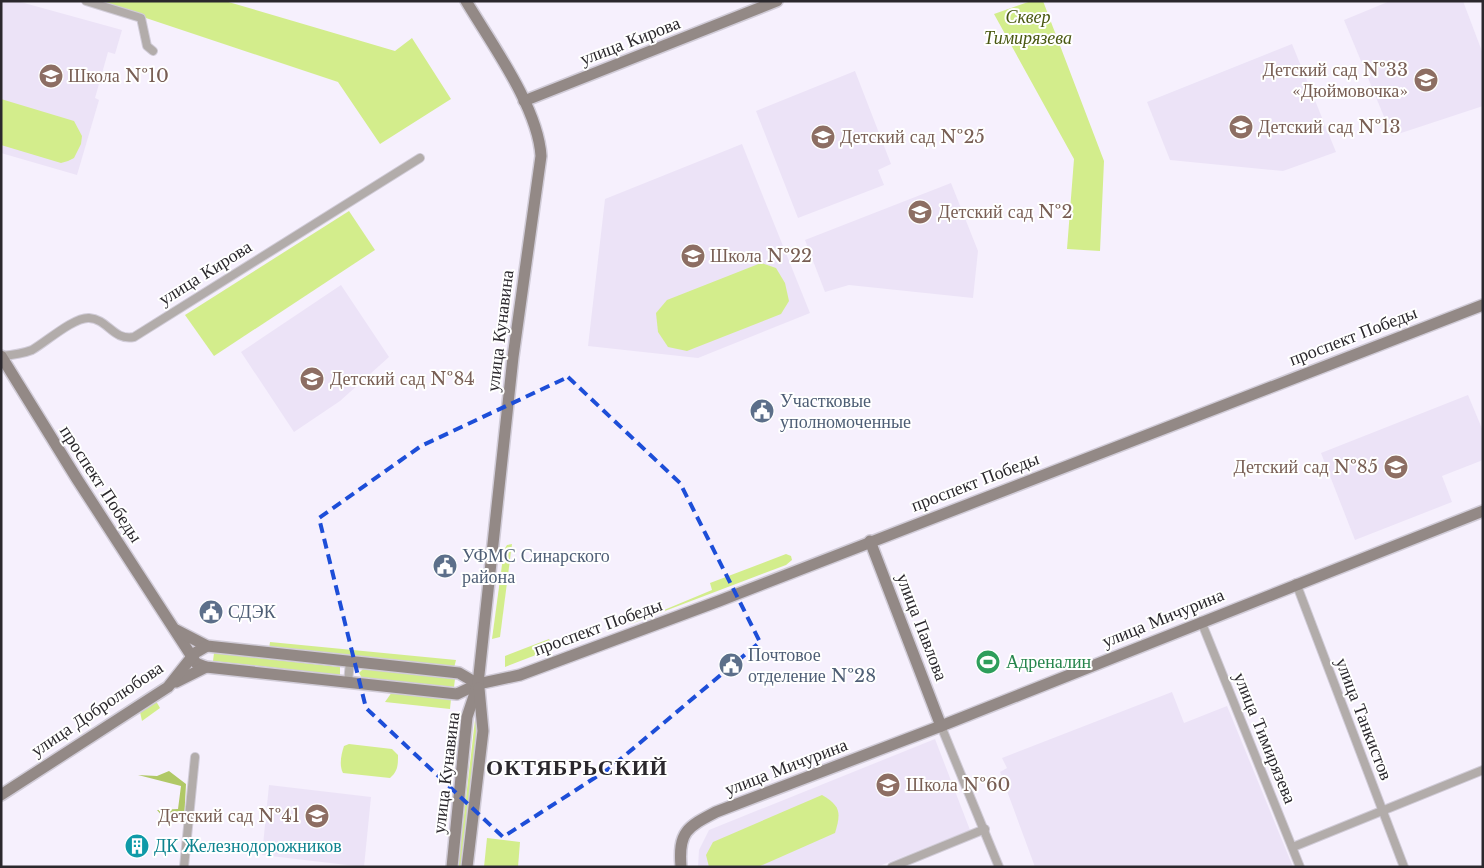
<svg xmlns="http://www.w3.org/2000/svg" width="1484" height="868" font-family="'Libre Baskerville',serif">
	<rect width="100%" height="100%" fill="#f6f0fd"/>
	<!-- built -->
	<g fill="#ece3f7">
		<polygon points="1,1 17,1 122,30 115,54 108,52 95,98 99,100 77,175 1,153"/>
		<polygon points="1390,1 1463,1 1483,54 1483,106 1392,136 1344,20"/>
		<polygon points="1292,44 1336,152 1283,171 1170,160 1147,102"/>
		<polygon points="855,71 891,164 878,170 884,185 798,218 756,111"/>
		<polygon points="742,144 810,313 698,358 588,346 605,199"/>
		<polygon points="951,183 978,251 973,298 849,285 825,292 805,240"/>
		<polygon points="341,285 389,357 340,401 294,432 241,352"/>
		<polygon points="1468,395 1483,431 1483,460 1442,476 1452,502 1355,540 1321,453"/>
		<polygon points="1172,692 1184,723 1227,706 1293,867 1035,867 1000,772 1007,768 1002,758"/>
		<polygon points="935,739 970,830 877,867 698,867 699,850 709,830"/>
		<polygon points="269,785 371,797 364,867 262,855"/>
	</g>
	<!-- green -->
	<g fill="#d3ed8c">
		<polygon points="95,1 225,1 395,51 412,38 451,99 380,144 338,82"/>
		<polygon points="1031,1 1043,1 1104,161 1100,251 1067,249 1074,159 994,14"/>
		<polygon points="1,99 74,121 82,136 81,144 74,158 68,161 61,163 1,145"/>
		<polygon points="349,211 375,250 214,356 185,315"/>
		<polygon points="761,263 776,268 785,283 789,301 781,314 687,351 668,347 658,332 656,313 667,300"/>
		<polygon points="512,544 500,637 492,639 504,550 507,545"/>
		<polygon points="786,554 791,556 792,560 786,565 628,625 712,590 710,583"/>
		<polygon points="549,639 554,648 505,667 505,656"/>
		<polygon points="270,642 456,660 454,668 269,649"/>
		<polygon points="214,653 340,667 340,675 213,661"/>
		<polygon points="363,669 455,679 454,687 362,678 359,673"/>
		<polygon points="392,692 451,699 450,709 385,702"/>
		<polygon points="156,701 160,708 142,721 140,712"/>
		<polygon points="475,720 478,720 462,867 458,867"/>
		<path d="M 349,744 L 392,749 L 398,755 C 398,765 398,771 390,778 L 343,773 C 339,765 341,755 344,746 Z"/>
		<path d="M 822,795 C 841,806 841,813 835,833 L 758,867 L 709,867 L 706,855 L 713,842 Z"/>
		<polygon points="487,838 520,842 518,867 484,867"/>
	</g>
	<!-- forest -->
	<polygon fill="#b0c866" points="169,771 186,784 184,820 163,817 157,810 178,809 181,786 138,775 157,776"/>
	<g fill="none" stroke-linecap="round" stroke-linejoin="round">
		<defs>
			<g id="street">
				<polyline points="86,1 141,18 147,46 153,51"/>
				<path d="M 1,356 C 12,355 22,354 32,350 C 46,342 74,317 89,318 C 108,319 113,341 134,337 L 420,158"/>
				<polyline points="1296,583 1404,867"/>
				<polyline points="1201,621 1300,867"/>
				<polyline points="348,683 350,661"/>
				<polyline points="941,726 999,867"/>
				<polyline points="1293,847 1483,770"/>
				<polyline points="184,867 195,757"/>
				<polyline points="892,867 985,829"/>
			</g>
			<g id="secondary">
				<polyline points="524,101 777,1"/>
				<polyline points="1,356 77,479 196,663 206,667 457,694 478,684 520,675 719,601 1483,305"/>
				<polyline points="870,541 941,726"/>
				<polyline points="176,630 207,646 459,673 478,684"/>
				<polyline points="176,682 206,667"/>
				<polyline points="1,795 168,687 195,653 207,646"/>
				<path d="M 452,867 L 467,717 L 478,684 L 513,357 L 541,156 C 538,107 491,43 466,1"/>
				<polyline points="467,867 483,731 479,688"/>
				<path d="M 681,867 C 678,832 687,827 716,812 L 941,726 L 1483,511"/>
			</g>
		</defs>
		<!-- street casing -->
		<use href="#street" stroke="#d1ccd8" stroke-width="10"/>
		<!-- secondary casing -->
		<use href="#secondary" stroke="#d1ccd8" stroke-width="14"/>
		<!-- street -->
		<use href="#street" stroke="#b2acaa" stroke-width="8"/>
		<!-- secondary -->
		<use href="#secondary" stroke="#938986" stroke-width="11"/>
	</g>
	<!-- marked area -->
	<path fill="none" stroke="#1d4ed8" stroke-width="4" stroke-dasharray="10 6" stroke-linejoin="round" d="M 568,377 L 680,483 L 760,642 L 610,768 L 503,837 L 366,708 L 319,518 L 421,446 Z"/>
	<!-- icons -->
	<defs>
		<symbol id="school-disc" viewBox="-11 -11 22 22"><circle r="9.5" fill="#8d6e63" stroke="#fff"/><path d="M0-5L7-2L0 1L-7-2ZM-4 1L0 2.5L4 1V4Q0 6-4 4Z" fill="#fff"/></symbol>
		<symbol id="civic-disc" viewBox="-11 -11 22 22"><circle r="9.5" fill="#5c6f8a" stroke="#fff"/><path d="M-.6-6.5H3V-4.5H.6V-3L4-1V1h2V6H-6V1h2V-1L-.6-3ZM-1.2 2.5V6h2.4V2.5Z" fill="#fff"/></symbol>
		<symbol id="stadium-disc" viewBox="-11 -11 22 22"><circle r="9.5" fill="#2e9e5b" stroke="#fff"/><path d="M0-5a6.5 5 0 1 0 0 10a6.5 5 0 1 0 0-10ZM-3.5-1.8h7v3.6h-7Z" fill="#fff"/></symbol>
		<symbol id="building-disc" viewBox="-11 -11 22 22"><circle r="9.5" fill="#0f9aa8" stroke="#fff"/><path d="M-4-6H4V6H1V3H-1V6H-4ZM-2.5-4.3h1.7v1.8h-1.7ZM.8-4.3h1.7v1.8H.8ZM-2.5-1h1.7V.8h-1.7ZM.8-1h1.7V.8H.8Z" fill="#fff"/></symbol>
	</defs>
	<g fill-rule="evenodd">
		<use href="#school-disc" x="37" y="62" width="28" height="28"/>
		<use href="#school-disc" x="1412" y="66" width="28" height="28"/>
		<use href="#school-disc" x="1227" y="113" width="28" height="28"/>
		<use href="#school-disc" x="809" y="123" width="28" height="28"/>
		<use href="#school-disc" x="906" y="198" width="28" height="28"/>
		<use href="#school-disc" x="679" y="242" width="28" height="28"/>
		<use href="#school-disc" x="298" y="365" width="28" height="28"/>
		<use href="#civic-disc" x="748" y="397" width="28" height="28"/>
		<use href="#school-disc" x="1382" y="453" width="28" height="28"/>
		<use href="#civic-disc" x="431" y="552" width="28" height="28"/>
		<use href="#civic-disc" x="197" y="598" width="28" height="28"/>
		<use href="#stadium-disc" x="974" y="648" width="28" height="28"/>
		<use href="#civic-disc" x="717" y="651" width="28" height="28"/>
		<use href="#school-disc" x="874" y="771" width="28" height="28"/>
		<use href="#school-disc" x="303" y="802" width="28" height="28"/>
		<use href="#building-disc" x="123" y="832" width="28" height="28"/>
	</g>
	<g text-anchor="middle" dominant-baseline="central" stroke-width="4" stroke-linejoin="round" paint-order="stroke">
		<!-- park labels -->
		<g font-size="18" font-style="italic" fill="#495811" stroke="#fff">
			<text x="1028" y="17">Сквер<tspan x="1028" dy="21">Тимирязева</tspan></text>
		</g>
		<!-- street labels -->
		<g font-size="18" fill="#2b282d" stroke="#fff">
			<text transform="translate(630 41) rotate(-21)">улица Кирова</text>
			<text transform="translate(205 273) rotate(-32)">улица Кирова</text>
			<text transform="translate(500 331) rotate(-83)">улица Кунавина</text>
			<text transform="translate(1353 336) rotate(-21)">проспект Победы</text>
			<text transform="translate(975 482) rotate(-21)">проспект Победы</text>
			<text transform="translate(101 484) rotate(57)">проспект Победы</text>
			<text transform="translate(1163 618) rotate(-22)">улица Мичурина</text>
			<text transform="translate(598 627) rotate(-20)">проспект Победы</text>
			<text transform="translate(922 627) rotate(69)">улица Павлова</text>
			<text transform="translate(97 709) rotate(-34)">улица Добролюбова</text>
			<text transform="translate(1364 719) rotate(69)">улица Танкистов</text>
			<text transform="translate(1265 738) rotate(68)">улица Тимирязева</text>
			<text transform="translate(786 767) rotate(-21)">улица Мичурина</text>
			<text transform="translate(446 773) rotate(-83)">улица Кунавина</text>
		</g>
		<!-- education labels -->
		<g font-size="18" fill="#785e54" stroke="#fff" text-anchor="start">
			<text x="1408" y="70" text-anchor="end">Детский сад №33<tspan x="1408" dy="21">«Дюймовочка»</tspan></text>
			<text x="68" y="76">Школа №10</text>
			<text x="1258" y="127">Детский сад №13</text>
			<text x="840" y="137">Детский сад №25</text>
			<text x="938" y="212">Детский сад №2</text>
			<text x="710" y="256">Школа №22</text>
			<text x="330" y="379">Детский сад №84</text>
			<text x="1378" y="467" text-anchor="end">Детский сад №85</text>
			<text x="906" y="785">Школа №60</text>
			<text x="300" y="816" text-anchor="end">Детский сад №41</text>
		</g>
		<!-- service labels -->
		<g font-size="18" fill="#4e5e75" stroke="#fff" text-anchor="start">
			<text x="780" y="401">Участковые<tspan x="780" dy="21">уполномоченные</tspan></text>
			<text x="462" y="556">УФМС Синарского<tspan x="462" dy="21">района</tspan></text>
			<text x="228" y="612">СДЭК</text>
			<text x="748" y="655">Почтовое<tspan x="748" dy="21">отделение №28</tspan></text>
		</g>
		<!-- leisure labels -->
		<g font-size="18" fill="#27864d" stroke="#fff" text-anchor="start">
			<text x="1006" y="662">Адреналин</text>
		</g>
		<!-- culture labels -->
		<g font-size="18" fill="#0d838f" stroke="#fff" text-anchor="start">
			<text x="154" y="846">ДК Железнодорожников</text>
		</g>
		<!-- district labels -->
		<g font-size="22" font-weight="bold" letter-spacing="1" fill="#2b282d" stroke="#fff">
			<text x="577" y="767">ОКТЯБРЬСКИЙ</text>
		</g>
	</g>
	<!-- border -->
	<rect width="1484" height="868" fill="none" stroke="#2b282d" stroke-width="5"/>
</svg>
